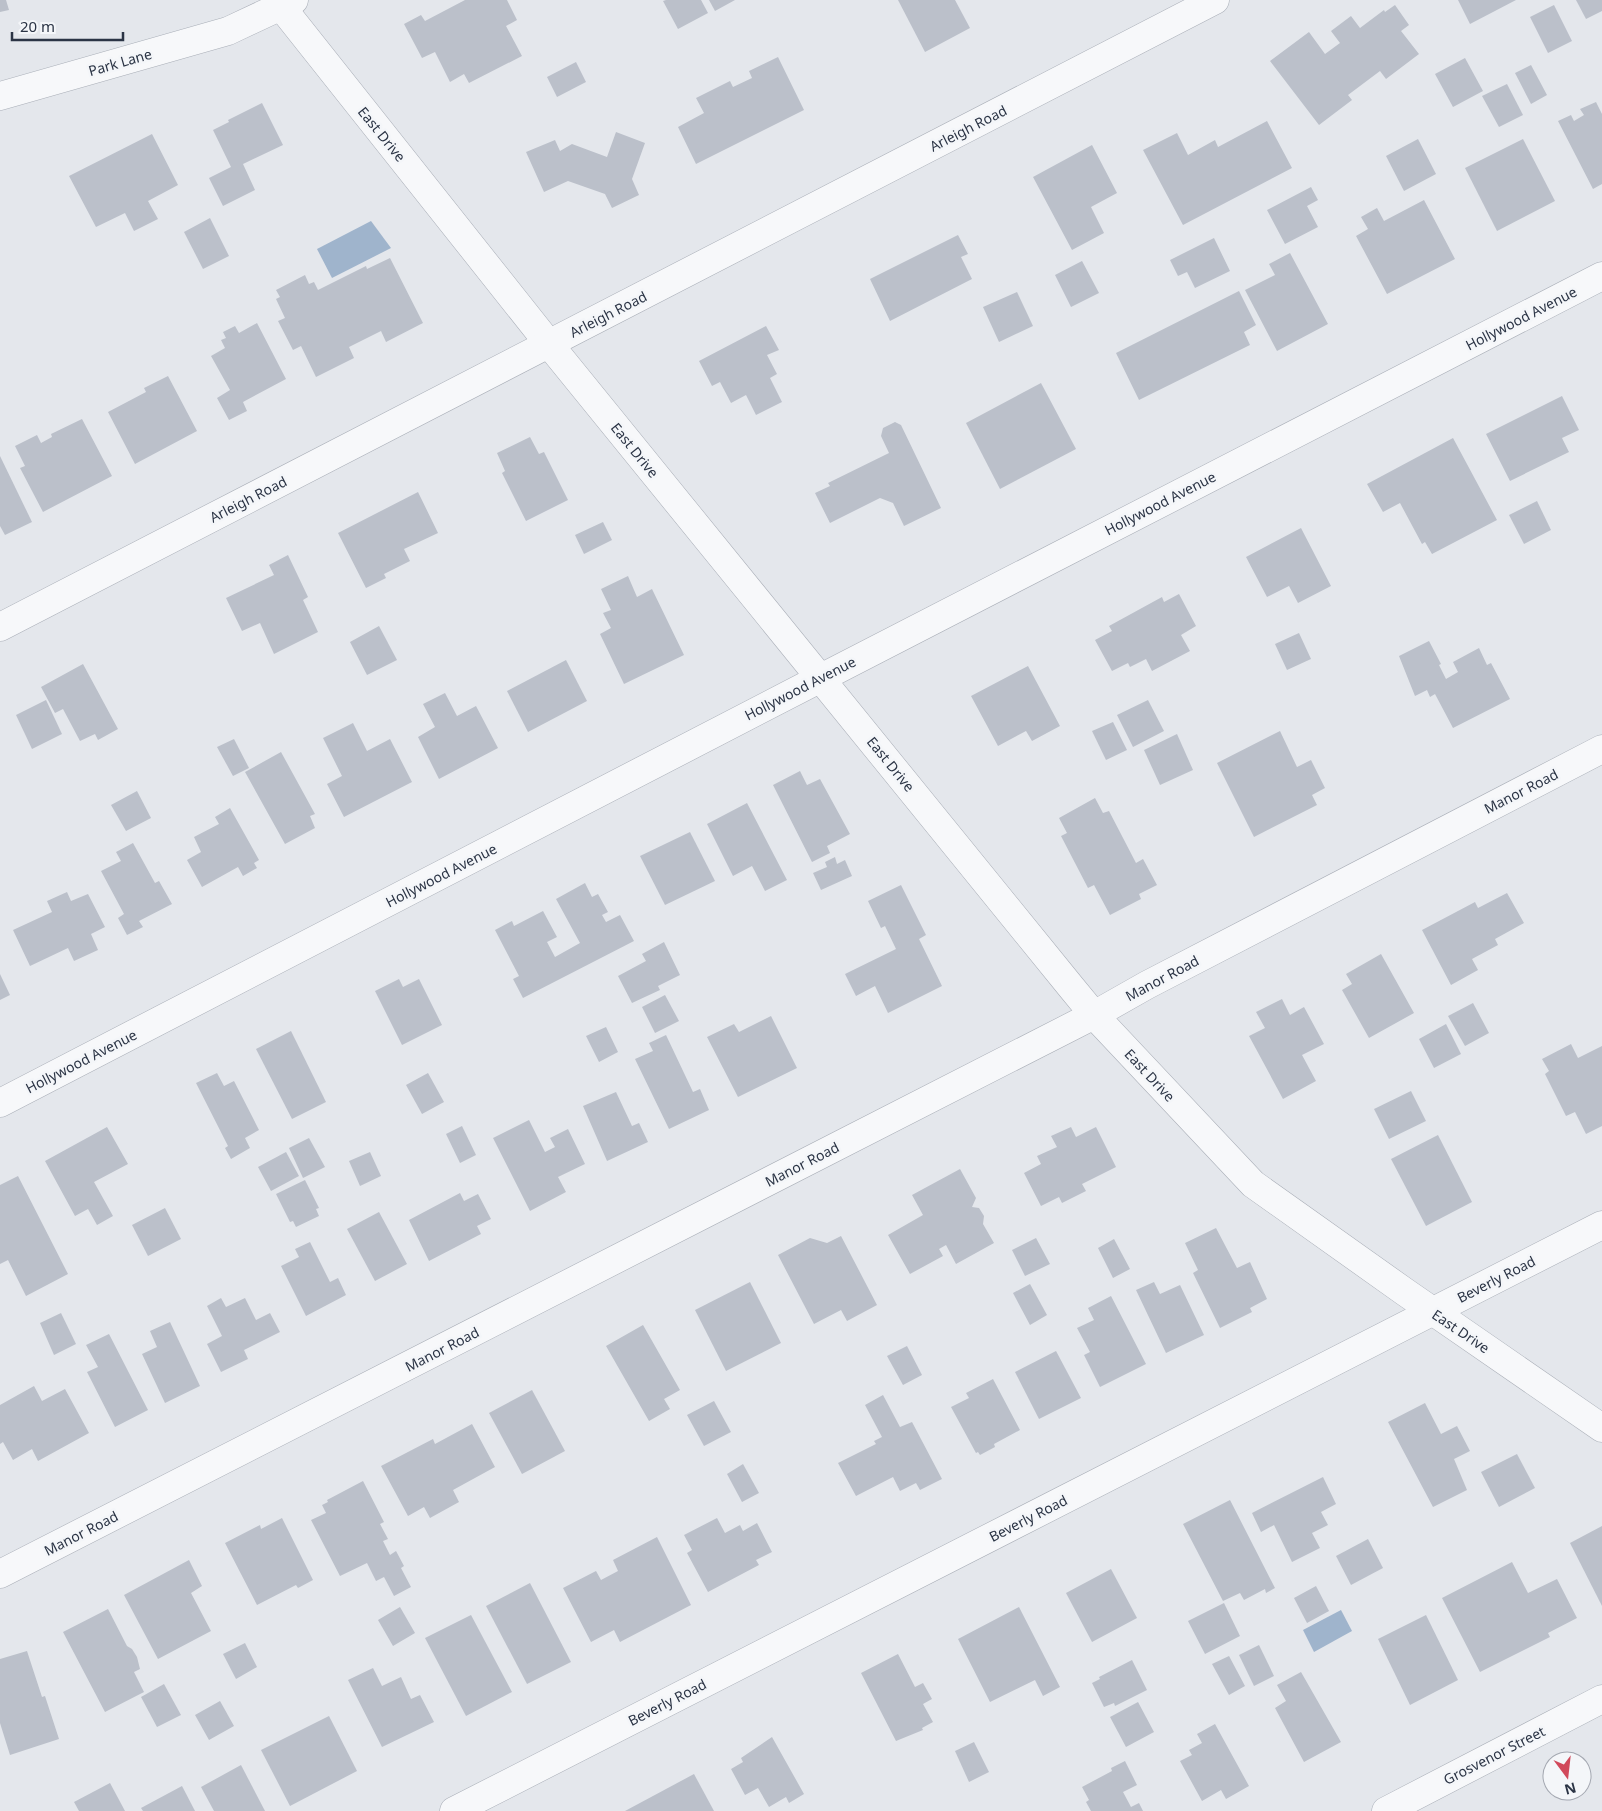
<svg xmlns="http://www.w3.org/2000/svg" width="1602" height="1811" font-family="'Noto Sans',sans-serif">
	<rect width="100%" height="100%" fill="#e4e7ec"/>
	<!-- water -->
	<g fill="#9fb4cc">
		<polygon points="371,221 391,248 332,278 317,249"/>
		<polygon points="1341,1610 1352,1631 1314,1652 1303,1630"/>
	</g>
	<!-- building -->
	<g fill="#bbc0ca">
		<polygon points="0,0 6,0 9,10 0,12"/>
		<polygon points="465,0 507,0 517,20 506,26 522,56 469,83 464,74 450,82 435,52 422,58 404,24 421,15 425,21"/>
		<polygon points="666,0 701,0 708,13 678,29 663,1"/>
		<polygon points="709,0 735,0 715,11"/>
		<polygon points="898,0 955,0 970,28 925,52"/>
		<polygon points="1458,0 1516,0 1470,24"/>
		<polygon points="1576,0 1602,0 1602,11 1586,19"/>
		<polygon points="1395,5 1409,25 1401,31 1419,54 1386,79 1380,71 1348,95 1352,100 1319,125 1270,61 1309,32 1325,54 1340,43 1331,31 1351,16 1360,28 1384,10 1385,12"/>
		<polygon points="1554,5 1572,41 1548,53 1530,17"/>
		<polygon points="778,57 804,110 696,164 678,127 704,113 696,98 730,81 733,87 752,78 749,71"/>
		<polygon points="1465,58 1483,91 1453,107 1435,74"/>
		<polygon points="576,62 586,82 557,97 547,77"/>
		<polygon points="1531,65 1547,95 1531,104 1515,73"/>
		<polygon points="1507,84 1523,115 1499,127 1482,96"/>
		<polygon points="1596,102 1602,114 1602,184 1593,189 1558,121 1571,115 1574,121 1584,115 1580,109"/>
		<polygon points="262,103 283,145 243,164 255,190 223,206 209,178 231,167 213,130 229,122 228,120"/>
		<polygon points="1267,121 1292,168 1183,225 1143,150 1177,133 1188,155 1215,140 1218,147"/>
		<polygon points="616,132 645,143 632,179 639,195 612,208 605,194 568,181 544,192 526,152 555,140 560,151 572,144 607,157"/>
		<polygon points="152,134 178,185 148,201 158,219 134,231 125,213 96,227 69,176"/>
		<polygon points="1418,139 1436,174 1404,191 1386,156"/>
		<polygon points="1523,139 1555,201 1497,231 1465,168"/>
		<polygon points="1092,145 1117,193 1091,207 1104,233 1072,250 1033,177"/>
		<polygon points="1311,187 1318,200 1307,206 1318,227 1285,244 1267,210"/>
		<polygon points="1424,200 1455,259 1387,294 1356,236 1368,229 1361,217 1377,208 1384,221"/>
		<polygon points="210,218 229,256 203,269 184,232"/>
		<polygon points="958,235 968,254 961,257 972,279 890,321 870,279"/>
		<polygon points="1214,238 1230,271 1195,288 1187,272 1178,276 1170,260"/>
		<polygon points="1290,253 1328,324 1277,351 1245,290 1275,275 1269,264"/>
		<polygon points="390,258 423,323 386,342 381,331 349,347 354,358 316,377 301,346 293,350 278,321 285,318 276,299 280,297 276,290 305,275 309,284 314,282 318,290 366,266 367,269"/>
		<polygon points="1082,261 1099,293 1071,307 1055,275"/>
		<polygon points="1239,291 1256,325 1244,332 1250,345 1139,400 1116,353"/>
		<polygon points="1017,292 1033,326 999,342 983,307"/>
		<polygon points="257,323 286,379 243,402 247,411 229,420 217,398 230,390 211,356 225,348 221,340 226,338 223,332 235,326 239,333"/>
		<polygon points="766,326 779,350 767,355 777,374 770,378 782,402 756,415 746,395 731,403 720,382 712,386 699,361"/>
		<polygon points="168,376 197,431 135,464 108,412 146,392 144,388"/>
		<polygon points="1041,383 1076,449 1000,489 966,423"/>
		<polygon points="1562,396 1579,430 1562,438 1569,452 1510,481 1486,434"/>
		<polygon points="82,419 112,476 43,512 20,468 25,466 15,446 37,435 41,443 52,437 51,434"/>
		<polygon points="895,422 901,425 941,508 904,526 893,503 880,498 830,523 815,493 830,486 828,483 889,453 881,436 883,428"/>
		<polygon points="530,437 539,454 544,452 568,500 526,521 502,473 505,471 497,453"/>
		<polygon points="1453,438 1497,520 1432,554 1425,542 1422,544 1400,503 1383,512 1367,484"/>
		<polygon points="0,456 32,522 5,535 0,526"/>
		<polygon points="418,492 438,533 404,549 410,561 384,574 386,578 366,588 338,533"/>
		<polygon points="1537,501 1551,530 1524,544 1509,515"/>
		<polygon points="603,522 612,540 584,554 575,535"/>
		<polygon points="1301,528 1331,586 1298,603 1289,586 1267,597 1246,557"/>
		<polygon points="288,555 308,597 303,600 318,632 274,654 260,623 242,631 226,598 274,575 269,565"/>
		<polygon points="628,576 637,597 652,589 684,655 624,684 600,634 611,628 603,613 611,610 601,589"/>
		<polygon points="1179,594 1196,626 1181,635 1190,651 1152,671 1146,659 1130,667 1128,663 1112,671 1095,640 1112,631 1109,626 1162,597 1164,602"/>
		<polygon points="379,626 397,660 367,675 350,642"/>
		<polygon points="1299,633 1311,659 1287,670 1275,644"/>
		<polygon points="1429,641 1441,664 1439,665 1446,679 1458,672 1453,662 1479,648 1487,665 1491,663 1510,699 1453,728 1435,694 1430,697 1427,690 1415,696 1399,656"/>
		<polygon points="566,660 587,701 528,732 507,691"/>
		<polygon points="83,664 118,729 98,740 95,734 80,741 63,709 55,713 41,687"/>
		<polygon points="1028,666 1060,726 1032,741 1026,731 998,746 971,696"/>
		<polygon points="445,693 457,716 476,706 498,748 439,779 418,737 435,727 423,704"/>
		<polygon points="46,700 62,734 32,749 16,715"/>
		<polygon points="1148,700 1164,731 1133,747 1117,715"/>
		<polygon points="1113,722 1127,750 1106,760 1092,731"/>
		<polygon points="353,723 367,751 390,739 412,782 344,817 327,784 342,776 323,738"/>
		<polygon points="1280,731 1297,767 1311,760 1325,788 1312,795 1317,805 1254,837 1217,763"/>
		<polygon points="1177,734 1193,770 1160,785 1144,750"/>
		<polygon points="234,739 249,768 233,776 217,747"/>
		<polygon points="281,752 315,814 310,816 315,828 285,844 245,772"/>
		<polygon points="800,771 807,785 820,779 850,834 827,846 830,853 812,862 773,785"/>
		<polygon points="137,791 151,818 126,831 111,805"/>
		<polygon points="1095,798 1103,813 1109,811 1136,863 1143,859 1157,885 1139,894 1141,899 1110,915 1094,885 1088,888 1061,836 1067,833 1059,818"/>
		<polygon points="747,803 787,880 765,891 752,866 733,876 707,824"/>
		<polygon points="230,808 259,860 254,863 257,868 243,876 238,867 202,887 187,860 201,852 194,837 219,824 215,817"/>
		<polygon points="690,832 715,881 665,905 640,856"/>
		<polygon points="133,843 155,883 159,881 172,904 139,921 143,927 127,935 118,918 124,914 101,871 121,861 116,852"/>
		<polygon points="835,857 837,864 845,860 852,876 821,890 813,873 827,867 825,862"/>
		<polygon points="585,883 592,897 598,894 608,912 602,915 606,922 620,915 634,941 523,998 513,979 519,976 495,930 512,921 514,926 543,911 557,937 547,942 555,957 580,943 556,899"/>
		<polygon points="901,885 926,935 919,939 942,986 888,1013 875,986 856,996 845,974 896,949 885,926 881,928 868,901"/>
		<polygon points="67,892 71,901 88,894 105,927 91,934 98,950 74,961 68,948 30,966 13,930 52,912 47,901"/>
		<polygon points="1507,893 1524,923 1495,939 1498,945 1472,959 1478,970 1451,985 1422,930 1475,902 1478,908"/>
		<polygon points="664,942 680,975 658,986 660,990 632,1003 618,976 646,961 642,954"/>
		<polygon points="1381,954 1414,1013 1369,1038 1342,990 1352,984 1346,974"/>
		<polygon points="0,974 10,995 0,1000"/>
		<polygon points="399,979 403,987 419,979 442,1025 402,1045 375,991"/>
		<polygon points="665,995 679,1021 655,1033 642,1007"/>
		<polygon points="1282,999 1290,1015 1304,1007 1324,1044 1302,1055 1316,1081 1283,1099 1249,1036 1265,1028 1256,1012"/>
		<polygon points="1473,1003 1489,1033 1465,1046 1448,1016"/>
		<polygon points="771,1016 797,1068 738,1097 707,1037 734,1024 739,1032"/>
		<polygon points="1446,1024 1461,1054 1434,1068 1419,1039"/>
		<polygon points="606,1027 618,1052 599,1062 586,1036"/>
		<polygon points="291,1031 326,1102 292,1119 256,1049"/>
		<polygon points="666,1035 693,1092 700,1089 709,1110 669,1129 635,1059 653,1051 649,1043"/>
		<polygon points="1571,1044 1578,1058 1602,1046 1602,1126 1586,1134 1575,1112 1566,1116 1545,1074 1549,1071 1542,1059"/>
		<polygon points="217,1073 224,1086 234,1081 259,1130 245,1138 250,1148 231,1159 225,1148 228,1146 196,1083"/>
		<polygon points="428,1073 444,1102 422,1114 406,1085"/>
		<polygon points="1411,1091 1426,1121 1389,1139 1374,1109"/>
		<polygon points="616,1092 632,1126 639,1123 648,1142 607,1161 583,1106"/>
		<polygon points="529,1120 545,1152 555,1147 550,1138 568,1129 585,1164 558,1177 566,1192 530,1211 493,1138"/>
		<polygon points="462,1126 476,1155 460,1163 446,1134"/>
		<polygon points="107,1127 128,1164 94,1182 113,1216 97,1225 88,1209 75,1216 45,1161"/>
		<polygon points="1071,1127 1076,1137 1096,1127 1116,1167 1082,1184 1086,1191 1062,1203 1059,1197 1041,1206 1024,1173 1041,1164 1037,1156 1057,1147 1051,1136"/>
		<polygon points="1438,1135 1472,1202 1426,1226 1391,1159"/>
		<polygon points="309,1138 325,1167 303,1178 289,1148"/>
		<polygon points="286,1152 299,1176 271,1191 258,1167"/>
		<polygon points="370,1152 381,1176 360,1186 349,1161"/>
		<polygon points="960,1169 976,1198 972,1207 979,1208 984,1216 983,1224 994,1243 956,1264 946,1245 939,1249 943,1256 910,1274 888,1235 923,1215 912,1195"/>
		<polygon points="18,1176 68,1274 26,1296 8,1260 0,1264 0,1185"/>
		<polygon points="305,1180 319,1208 316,1209 319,1216 296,1227 293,1221 290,1222 276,1194"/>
		<polygon points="460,1193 464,1201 478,1194 491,1219 477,1226 481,1234 429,1261 409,1220"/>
		<polygon points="165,1208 181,1239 148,1256 132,1225"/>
		<polygon points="379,1212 407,1264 375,1281 347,1229"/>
		<polygon points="1216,1228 1237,1268 1250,1262 1267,1299 1250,1308 1252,1312 1220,1328 1193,1273 1198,1270 1185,1243"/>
		<polygon points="841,1236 877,1305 847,1321 841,1310 814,1324 778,1255 810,1238 827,1243"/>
		<polygon points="1036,1238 1050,1264 1025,1276 1012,1250"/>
		<polygon points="1114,1239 1130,1269 1113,1278 1098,1248"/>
		<polygon points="310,1242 330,1282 338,1278 346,1295 306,1316 281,1266 299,1257 295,1249"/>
		<polygon points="750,1282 781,1343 726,1371 695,1310"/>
		<polygon points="1154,1282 1160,1294 1180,1285 1204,1335 1166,1353 1136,1290"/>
		<polygon points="1030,1284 1047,1315 1030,1325 1013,1293"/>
		<polygon points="1111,1296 1146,1364 1100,1387 1084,1355 1090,1352 1077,1328 1094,1320 1088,1308"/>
		<polygon points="221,1298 226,1307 245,1298 256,1320 270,1313 280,1332 244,1350 248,1359 221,1372 207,1344 222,1336 207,1306"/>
		<polygon points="61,1313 76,1344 54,1355 40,1323"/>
		<polygon points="170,1322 200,1386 165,1403 142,1354 157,1347 150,1331"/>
		<polygon points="643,1325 680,1390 664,1399 670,1409 649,1421 606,1346"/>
		<polygon points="109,1334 148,1410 115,1427 87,1372 98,1367 86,1345"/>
		<polygon points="907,1346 922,1375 903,1385 887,1356"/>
		<polygon points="1056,1351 1081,1398 1039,1419 1015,1372"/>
		<polygon points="993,1379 1020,1430 994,1444 995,1447 980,1455 978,1452 976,1453 951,1407 969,1398 966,1393"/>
		<polygon points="34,1386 42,1401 65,1389 89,1433 38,1461 32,1449 13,1460 3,1442 0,1444 0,1405"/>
		<polygon points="532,1390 565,1451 522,1474 489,1413"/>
		<polygon points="883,1395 900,1427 912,1422 942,1479 920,1490 916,1483 900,1491 893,1477 856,1496 838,1463 876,1444 874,1441 882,1437 865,1405"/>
		<polygon points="714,1401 731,1432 704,1446 687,1415"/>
		<polygon points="1425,1403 1441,1434 1457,1426 1470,1451 1454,1459 1467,1490 1433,1507 1388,1422"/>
		<polygon points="472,1424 495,1467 453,1490 459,1502 430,1518 424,1507 408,1516 381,1466 433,1439 435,1444"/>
		<polygon points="1517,1454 1535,1488 1499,1507 1481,1472"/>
		<polygon points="743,1464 759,1493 742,1502 727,1474"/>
		<polygon points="1323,1477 1336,1504 1321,1512 1328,1525 1312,1533 1320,1548 1292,1562 1274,1525 1261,1532 1252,1513"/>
		<polygon points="363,1481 384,1522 380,1524 388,1539 383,1541 390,1555 396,1551 404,1566 401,1568 411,1587 394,1596 384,1577 376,1581 367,1563 340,1576 311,1520 326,1513 322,1505 328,1502 327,1500"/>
		<polygon points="1230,1500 1275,1588 1266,1593 1265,1589 1244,1600 1240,1593 1223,1601 1183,1524"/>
		<polygon points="282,1518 313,1580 298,1588 296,1585 257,1605 225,1543 260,1525 261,1529"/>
		<polygon points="717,1518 725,1533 740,1525 743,1531 757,1523 772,1552 756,1560 759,1565 708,1592 687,1553 692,1550 684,1535"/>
		<polygon points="1602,1526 1602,1606 1570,1543"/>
		<polygon points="657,1537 691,1605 620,1642 614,1630 591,1642 563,1588 596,1571 601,1580 618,1571 613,1560"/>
		<polygon points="1368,1539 1383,1568 1351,1585 1336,1556"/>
		<polygon points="189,1560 202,1586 191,1593 211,1631 158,1659 124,1595"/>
		<polygon points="1512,1562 1528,1593 1557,1579 1577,1618 1548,1633 1550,1637 1480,1672 1442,1598"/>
		<polygon points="1111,1569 1137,1618 1092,1642 1066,1593"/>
		<polygon points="530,1583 571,1662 527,1684 486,1606"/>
		<polygon points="1316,1586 1329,1611 1307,1623 1294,1598"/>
		<polygon points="1224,1603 1240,1636 1205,1654 1188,1621"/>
		<polygon points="400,1607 415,1633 393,1646 378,1620"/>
		<polygon points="1019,1607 1060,1687 1043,1696 1035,1680 990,1702 958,1639"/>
		<polygon points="108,1609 127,1646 132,1649 137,1657 140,1669 134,1672 144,1692 105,1712 63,1632"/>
		<polygon points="471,1615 512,1692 466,1716 425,1638"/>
		<polygon points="1426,1615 1458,1680 1410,1705 1378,1639"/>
		<polygon points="245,1643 257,1667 236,1679 223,1654"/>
		<polygon points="1259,1645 1274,1676 1254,1686 1239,1655"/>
		<polygon points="27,1651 42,1697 45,1696 59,1739 10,1755 0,1723 0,1659"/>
		<polygon points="898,1654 915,1687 923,1683 932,1699 923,1704 933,1722 922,1728 923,1730 896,1741 861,1673"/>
		<polygon points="1229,1656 1245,1686 1229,1695 1212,1664"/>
		<polygon points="1132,1660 1147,1690 1115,1706 1114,1703 1104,1707 1092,1683 1100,1679 1099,1677"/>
		<polygon points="373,1668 382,1686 401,1677 411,1699 420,1695 434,1722 382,1747 348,1680"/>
		<polygon points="1301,1672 1341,1742 1304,1762 1275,1708 1286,1701 1277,1685"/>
		<polygon points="164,1684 181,1715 157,1727 141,1697"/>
		<polygon points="220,1701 234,1726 209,1740 195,1715"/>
		<polygon points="1138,1702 1154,1732 1126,1747 1110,1717"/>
		<polygon points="329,1716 357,1771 290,1806 261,1750"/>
		<polygon points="1215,1724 1249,1786 1226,1799 1221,1790 1202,1801 1180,1761 1192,1755 1189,1750 1202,1743 1197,1734"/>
		<polygon points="772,1737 804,1794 789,1803 786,1797 769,1807 758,1788 745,1795 731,1769 743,1762 741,1758"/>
		<polygon points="974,1742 989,1772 969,1782 955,1751"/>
		<polygon points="1125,1761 1137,1785 1123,1792 1131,1807 1139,1803 1143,1811 1091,1811 1086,1802 1089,1800 1082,1787 1112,1771 1111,1768"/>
		<polygon points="241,1765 265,1811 214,1811 201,1787"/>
		<polygon points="694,1774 714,1811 625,1811"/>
		<polygon points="110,1783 125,1811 79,1811 74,1802"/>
		<polygon points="182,1786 195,1811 143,1811 141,1808"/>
	</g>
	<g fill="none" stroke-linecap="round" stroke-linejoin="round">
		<defs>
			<g id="street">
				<polyline points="276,0 549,344 1071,987 1094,1015 1253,1184 1405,1292 1602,1428"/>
				<polyline points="0,96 228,31 294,0"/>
				<polyline points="0,627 1215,0"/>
				<polyline points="0,1103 821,678 1602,276"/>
				<polyline points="0,1574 1094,1015 1147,985 1602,749"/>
				<polyline points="454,1811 1602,1225"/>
				<polyline points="1386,1811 1602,1699"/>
			</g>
		</defs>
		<!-- street casing -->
		<use href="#street" stroke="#a9aeb7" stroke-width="29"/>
		<!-- street -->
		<use href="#street" stroke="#f7f8fa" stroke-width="28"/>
	</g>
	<g text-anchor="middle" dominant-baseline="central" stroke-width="5" stroke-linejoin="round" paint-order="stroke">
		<!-- street labels -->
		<g font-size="14" fill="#2b3445" stroke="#f4f6f9">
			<text transform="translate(120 62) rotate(-16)">Park Lane</text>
			<text transform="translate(968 128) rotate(-27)">Arleigh Road</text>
			<text transform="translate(382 134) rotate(51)">East Drive</text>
			<text transform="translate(608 314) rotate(-27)">Arleigh Road</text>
			<text transform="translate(1521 318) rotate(-27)">Hollywood Avenue</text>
			<text transform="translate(635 450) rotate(51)">East Drive</text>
			<text transform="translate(248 499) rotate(-27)">Arleigh Road</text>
			<text transform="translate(1160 503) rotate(-27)">Hollywood Avenue</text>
			<text transform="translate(800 688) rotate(-27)">Hollywood Avenue</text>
			<text transform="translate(891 764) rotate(51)">East Drive</text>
			<text transform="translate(1521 791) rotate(-27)">Manor Road</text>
			<text transform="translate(441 875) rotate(-27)">Hollywood Avenue</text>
			<text transform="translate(1162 978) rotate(-28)">Manor Road</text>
			<text transform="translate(81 1061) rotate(-27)">Hollywood Avenue</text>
			<text transform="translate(1150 1075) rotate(47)">East Drive</text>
			<text transform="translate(802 1164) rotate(-27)">Manor Road</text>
			<text transform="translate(1496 1279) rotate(-27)">Beverly Road</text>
			<text transform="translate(1461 1331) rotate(34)">East Drive</text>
			<text transform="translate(442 1349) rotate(-27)">Manor Road</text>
			<text transform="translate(1028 1518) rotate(-27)">Beverly Road</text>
			<text transform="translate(81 1533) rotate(-27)">Manor Road</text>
			<text transform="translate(667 1702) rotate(-27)">Beverly Road</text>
			<text transform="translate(1494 1755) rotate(-27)">Grosvenor Street</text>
		</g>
	</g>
	<!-- north arrow -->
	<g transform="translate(1567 1776) rotate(165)"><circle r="24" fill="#f4f6f9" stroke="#a4a8b1"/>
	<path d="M0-4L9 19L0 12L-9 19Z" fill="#d1495b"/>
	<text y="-8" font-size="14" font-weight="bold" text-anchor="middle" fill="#2b3445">N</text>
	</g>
	<!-- scale -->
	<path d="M12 32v8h111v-8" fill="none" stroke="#2b3445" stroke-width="2.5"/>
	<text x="20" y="32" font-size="15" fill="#2b3445" stroke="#f4f6f9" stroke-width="4" paint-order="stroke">20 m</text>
</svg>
